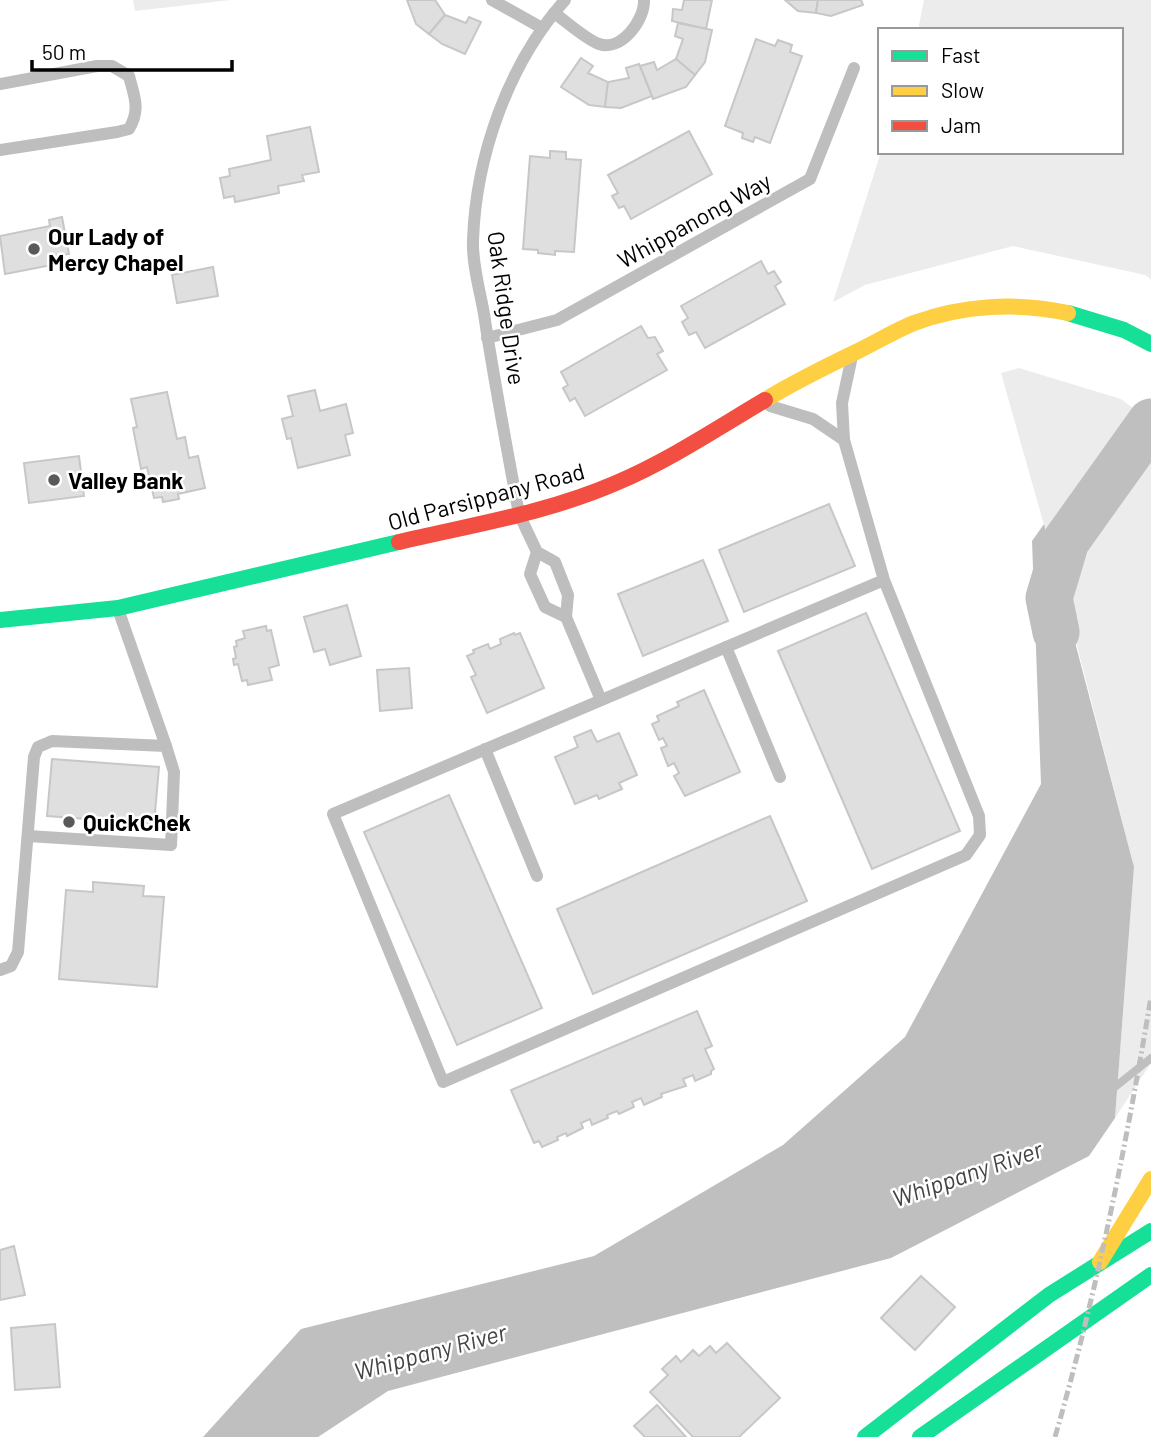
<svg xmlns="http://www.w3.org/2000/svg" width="1151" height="1437" font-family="Barlow,sans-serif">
	<rect width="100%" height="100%" fill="#fff"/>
	<!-- green -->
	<g fill="#ececec">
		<polygon points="133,0 231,0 135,11"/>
		<polygon points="924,0 1151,0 1151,279 1145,275 1013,246 865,285 833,302 881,152 1121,152 1121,30 918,30"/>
		<polygon points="1019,368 1121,399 1151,422 1151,1063 1115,1118 1134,867 1065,599 1001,373"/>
	</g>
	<!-- water -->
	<polygon fill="#bfbfbf" points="1044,524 1134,867 1115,1118 1089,1156 891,1258 388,1391 318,1437 203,1437 301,1329 594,1256 783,1145 905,1037 1041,784 1032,541"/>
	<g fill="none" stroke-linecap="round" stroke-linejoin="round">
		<!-- stream -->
		<polyline stroke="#bfbfbf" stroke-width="8" points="1110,1091 1151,1058"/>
		<!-- river -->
		<polyline stroke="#bfbfbf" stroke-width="47" points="1056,632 1049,598 1066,541 1151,422"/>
	</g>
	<!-- building -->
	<g fill="#dfdfdf" stroke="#c7c7c7" stroke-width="2">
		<polygon points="407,0 435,0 445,15 429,34 416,24"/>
		<polygon points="684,0 712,0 706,29 672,21 673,9 682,10"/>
		<polygon points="785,0 818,0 816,13 798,11"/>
		<polygon points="818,0 861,0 863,5 831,16 816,13"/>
		<polygon points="445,15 466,23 469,17 481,22 465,54 442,44 429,34"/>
		<polygon points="678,23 712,30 705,62 695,75 676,59 683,39 675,36"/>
		<polygon points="756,39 775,46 778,40 792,45 790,52 802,56 770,143 755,137 753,142 742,138 743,133 725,126"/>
		<polygon points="581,58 593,66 588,73 608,82 605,107 589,105 561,87"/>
		<polygon points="676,59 695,75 686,87 653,99 640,66 654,62 657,70"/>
		<polygon points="639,64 652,96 621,108 605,107 608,82 629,78 626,68"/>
		<polygon points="310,127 319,172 302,175 304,181 278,186 279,193 235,202 234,196 224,198 220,178 230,176 229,169 271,160 267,136"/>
		<polygon points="689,131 712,174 631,219 624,206 619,208 612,196 618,193 608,175"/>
		<polygon points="550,151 566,152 566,159 581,160 574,252 555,251 555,255 538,253 538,250 523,249 530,156 550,158"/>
		<polygon points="62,217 69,254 56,256 57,264 5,274 0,236 50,226 49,220"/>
		<polygon points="761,261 768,274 774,271 781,282 775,286 785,304 705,348 696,332 689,335 682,322 688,318 681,306"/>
		<polygon points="213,267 218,296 177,303 172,275"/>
		<polygon points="641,326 648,338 655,337 663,351 657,354 667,370 585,416 575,398 570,401 563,388 568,385 561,372"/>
		<polygon points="315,390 320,411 346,404 353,433 345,435 350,455 298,468 291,438 287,439 282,419 293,416 288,396"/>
		<polygon points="167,392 177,439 185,437 189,458 198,456 205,488 178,494 179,499 163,502 162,497 154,498 147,467 141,469 133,428 137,427 131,399"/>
		<polygon points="79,456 84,496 29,503 24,463"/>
		<polygon points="829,504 855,566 744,612 719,550"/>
		<polygon points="703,560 728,621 643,656 618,594"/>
		<polygon points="347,605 361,656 330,665 325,649 314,652 304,617"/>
		<polygon points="866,613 960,831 872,869 778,651"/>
		<polygon points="266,626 267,631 271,630 279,665 269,668 272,680 248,685 247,680 242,681 238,664 234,665 233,659 236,658 234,647 237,646 236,641 245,638 243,631"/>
		<polygon points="514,633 515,635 520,633 544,688 487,713 471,677 476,675 467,656 474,653 473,650 488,644 490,649 501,644 500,639"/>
		<polygon points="409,668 412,708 380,711 377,670"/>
		<polygon points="704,690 740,772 685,796 674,776 679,773 674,763 668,766 661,748 667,746 663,738 659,740 652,724 659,721 657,716 679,706 677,702"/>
		<polygon points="591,730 597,742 619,733 637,775 619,783 622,789 599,799 597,795 575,804 555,757 578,747 574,737"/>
		<polygon points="52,759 159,767 154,824 47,816"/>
		<polygon points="449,795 542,1008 457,1045 364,832"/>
		<polygon points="770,816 807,901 593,994 557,909"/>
		<polygon points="93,882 144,886 143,896 164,897 157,987 59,979 66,890 93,892"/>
		<polygon points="697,1011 712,1046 705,1049 714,1069 711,1071 711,1074 695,1081 693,1075 683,1079 686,1086 661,1094 662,1097 644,1105 641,1098 632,1102 634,1107 619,1114 617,1111 607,1115 608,1118 592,1125 590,1119 581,1123 583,1128 567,1136 566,1133 557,1137 558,1140 542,1147 539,1141 534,1143 511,1090"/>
		<polygon points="14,1246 25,1295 0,1300 0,1250"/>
		<polygon points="921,1276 955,1307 915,1350 881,1318"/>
		<polygon points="55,1324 60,1387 15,1390 11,1328"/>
		<polygon points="727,1343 780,1398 739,1437 693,1437 650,1392 668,1375 662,1369 676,1356 681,1362 693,1350 699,1356 710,1346 716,1353"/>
		<polygon points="657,1405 686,1437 645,1437 634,1426"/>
	</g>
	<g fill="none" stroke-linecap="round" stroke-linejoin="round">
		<!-- lane -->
		<g stroke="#bebebe" stroke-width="12">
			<polyline points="492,0 542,28"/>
			<path d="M 565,0 C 508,64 476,156 473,240 C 472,264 480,291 484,314 C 494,381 507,448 519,514 L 537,552 L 555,562 L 568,595 L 566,617 L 601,700"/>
			<path d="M 554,13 C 566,21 585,39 599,44 C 621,52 645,20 644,0"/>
			<path d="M 0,84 L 97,66 L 112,66 L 129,76 C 134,96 141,109 129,129 L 117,132 L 0,150"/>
			<polyline points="487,338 557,320 810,179 854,68"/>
			<polyline points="851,361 842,403 844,440 884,580 979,816 980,835 966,855 443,1082 333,814 884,580"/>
			<polyline points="770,406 813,419 844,440"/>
			<polyline points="537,552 530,574 545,607 566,617"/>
			<polyline points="726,647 780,777"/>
			<polyline points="485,749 537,876"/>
			<polyline points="28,836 171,845 174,772 166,746"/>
			<polyline points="0,970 11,966 18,952 34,757 38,747 52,741 166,746 119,612"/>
		</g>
		<!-- fast -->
		<g stroke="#16e098" stroke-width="16">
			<polyline points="1068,313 1124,330 1151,344"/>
			<polyline points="0,620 118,608 399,542"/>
			<polyline points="865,1437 1049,1295 1151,1231"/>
			<polyline points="920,1437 1151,1275"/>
		</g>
		<!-- slow -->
		<g stroke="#ffcf43" stroke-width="16">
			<path d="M 765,400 C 794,382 825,367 856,352 C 875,343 894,331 914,323 C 963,305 1017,302 1068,313"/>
			<polyline points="1100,1262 1151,1179"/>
		</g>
		<!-- jam -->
		<path stroke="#f24e42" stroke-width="16" d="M 399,542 C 471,525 547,513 616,483 C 668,461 716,429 765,400"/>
		<!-- rail -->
		<path stroke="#bebebe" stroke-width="5" stroke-dasharray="10 3.5 2 3.5" stroke-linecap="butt" d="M 1055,1437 C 1097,1292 1126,1146 1151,997"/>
	</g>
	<!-- markers -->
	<g fill="#595959" stroke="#fff" stroke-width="2.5">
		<circle cx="34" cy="249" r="7"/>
		<circle cx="54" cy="480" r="7"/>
		<circle cx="69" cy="822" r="7"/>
	</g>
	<g text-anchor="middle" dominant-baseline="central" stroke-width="5" stroke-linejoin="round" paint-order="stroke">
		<!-- street labels -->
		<g font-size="23" fill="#000" stroke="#fff">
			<text transform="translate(694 220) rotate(-29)">Whippanong Way</text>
			<text transform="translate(507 308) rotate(82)">Oak Ridge Drive</text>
			<text transform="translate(486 496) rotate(-15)">Old Parsippany Road</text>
		</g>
		<!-- poi labels -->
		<g font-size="23" font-weight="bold" fill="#000" stroke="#fff" text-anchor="start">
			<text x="48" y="236">Our Lady of<tspan x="48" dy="26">Mercy Chapel</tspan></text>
			<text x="68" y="480">Valley Bank</text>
			<text x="83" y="822">QuickChek</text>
		</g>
		<!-- water labels -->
		<g font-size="24" font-style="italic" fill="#444" stroke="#fff">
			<text transform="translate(967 1173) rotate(-19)">Whippany River</text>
			<text transform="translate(430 1351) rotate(-15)">Whippany River</text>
		</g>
	</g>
	<!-- legend -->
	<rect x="878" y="28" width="245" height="126" fill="#ffffff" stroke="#999999" stroke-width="2"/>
	<rect x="892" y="51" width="35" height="10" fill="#16e098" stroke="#999999" stroke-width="2"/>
	<text x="941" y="63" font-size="21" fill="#000000">Fast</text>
	<rect x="892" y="86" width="35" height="10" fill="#ffcf43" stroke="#999999" stroke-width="2"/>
	<text x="941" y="98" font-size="21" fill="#000000">Slow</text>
	<rect x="892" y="121" width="35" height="10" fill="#f24e42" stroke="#999999" stroke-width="2"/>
	<text x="941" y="133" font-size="21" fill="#000000">Jam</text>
	<!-- scale -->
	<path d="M32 60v10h200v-10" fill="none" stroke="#000000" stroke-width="3.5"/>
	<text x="42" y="60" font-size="21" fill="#000000" stroke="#ffffff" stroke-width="5" paint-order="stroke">50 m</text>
</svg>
